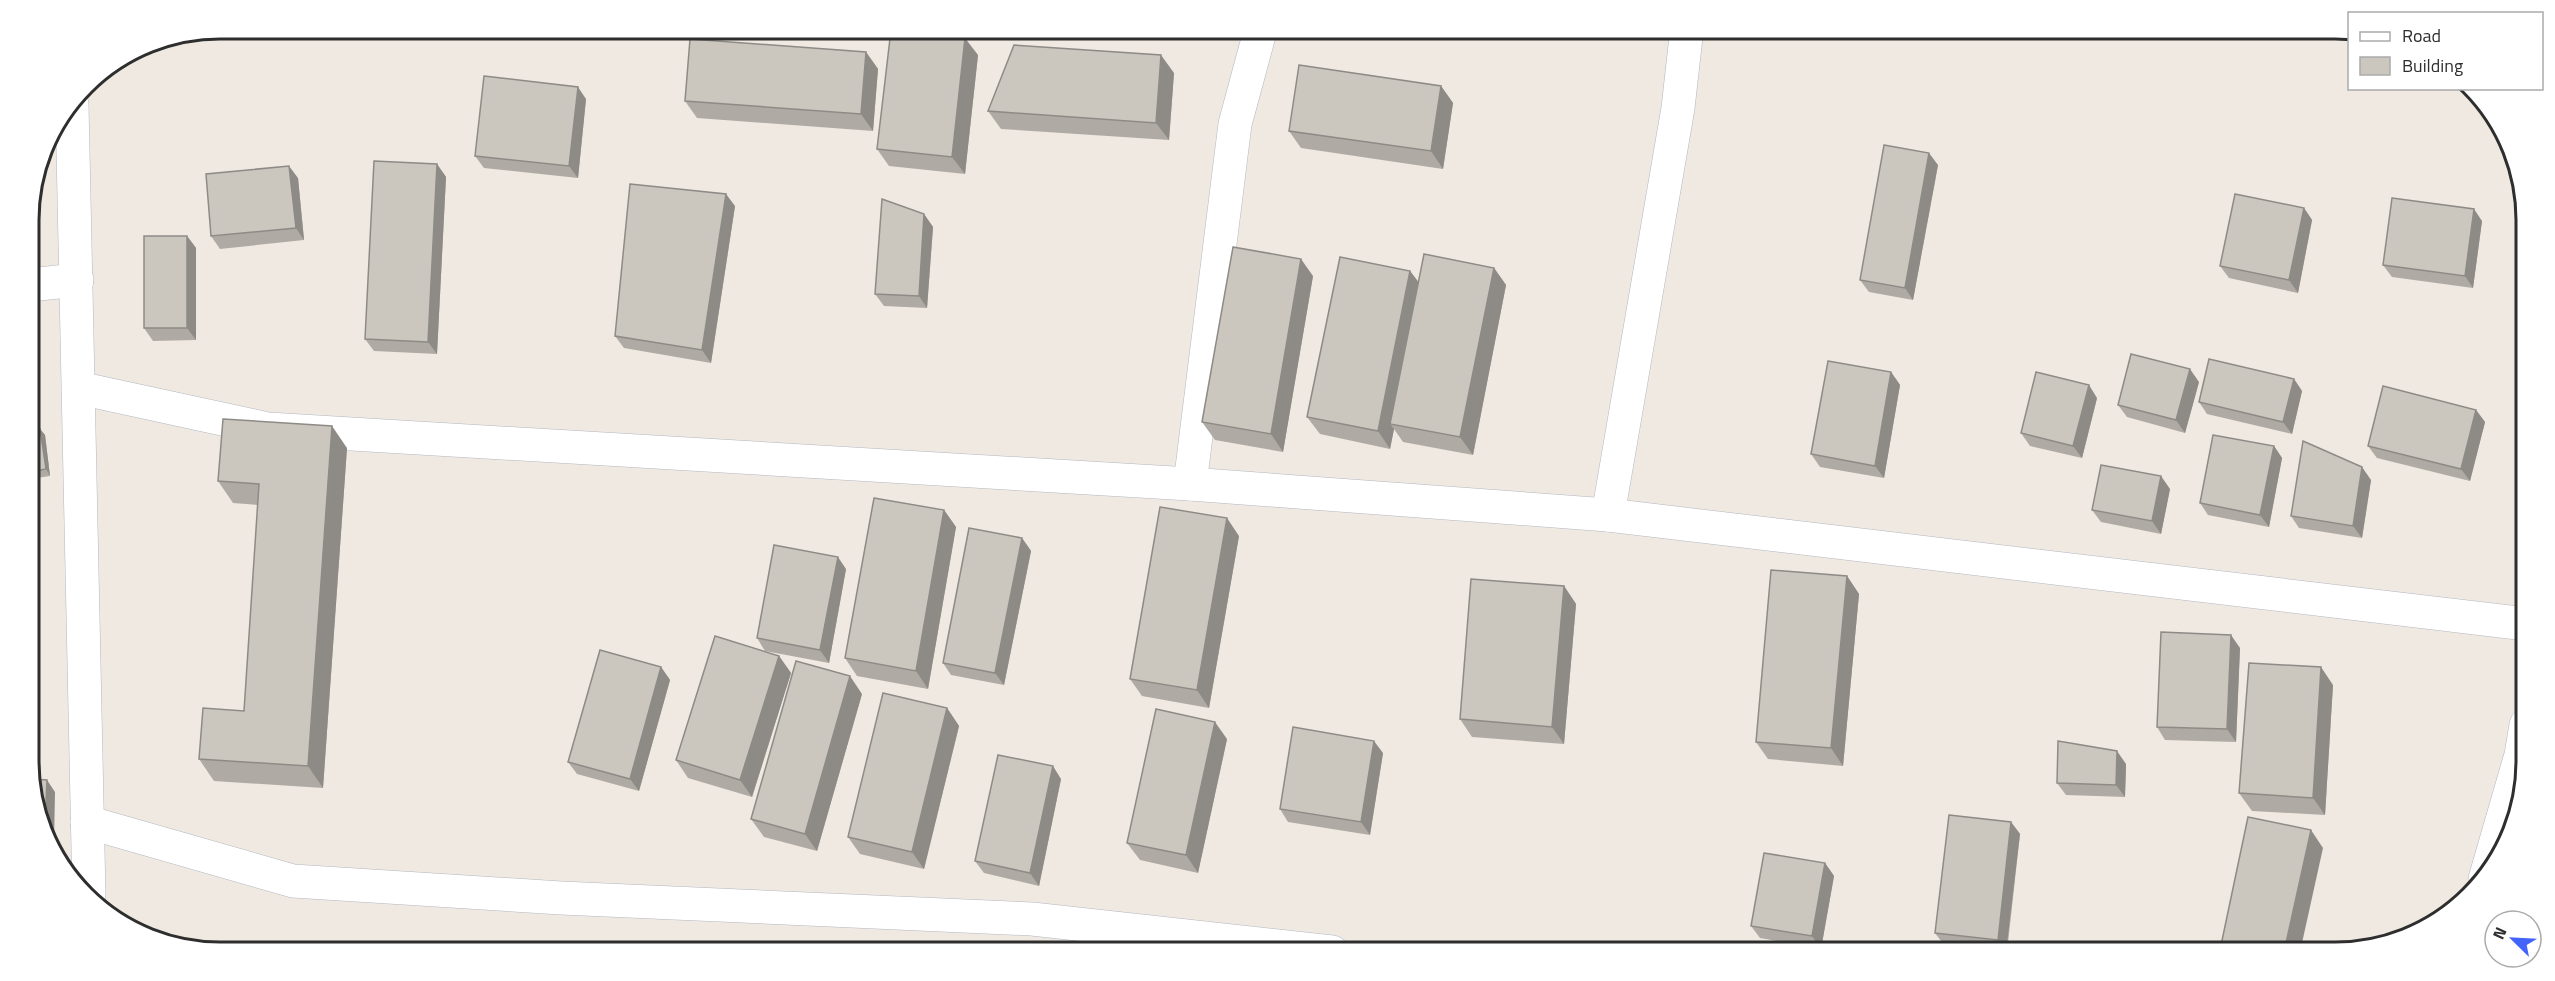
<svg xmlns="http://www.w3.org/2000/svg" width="2555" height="981" font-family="'Titillium Web',sans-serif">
	<rect width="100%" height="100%" fill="#efe9e1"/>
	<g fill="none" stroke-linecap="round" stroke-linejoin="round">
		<defs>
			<g id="street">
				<polyline points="29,285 77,280"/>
				<polyline points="79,388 268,429 1190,484 1608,515 2526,624"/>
				<polyline points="1190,484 1235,124 1261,28"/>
				<polyline points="1608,515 1678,108 1687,28"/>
				<polyline points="87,822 293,881 561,898 1032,919 1332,952"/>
				<polyline points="2485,879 2521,755 2526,725"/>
			</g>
			<polyline id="secondary" points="72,104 89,896"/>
		</defs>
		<!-- street casing -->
		<use href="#street" stroke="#b4b7c1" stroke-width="34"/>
		<!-- secondary casing -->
		<use href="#secondary" stroke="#b4b7c1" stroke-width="34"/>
		<!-- street -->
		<use href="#street" stroke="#fff" stroke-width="33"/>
		<!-- secondary -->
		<use href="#secondary" stroke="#fff" stroke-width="33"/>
	</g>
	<!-- wall -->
	<g fill="#afaba4">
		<polygon points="1898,28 1921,28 1920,33"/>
		<polygon points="866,52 878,69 873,131 697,118 685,101"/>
		<polygon points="978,55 965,174 889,166 877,149"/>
		<polygon points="1174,73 1169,140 1001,129 988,111"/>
		<polygon points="1441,86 1453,103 1443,169 1301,148 1289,131"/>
		<polygon points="586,99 578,178 484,168 475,156"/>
		<polygon points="437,164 446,177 437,354 374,351 365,339"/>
		<polygon points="1938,165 1913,300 1869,292 1860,280"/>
		<polygon points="298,178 304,240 220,249 211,236"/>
		<polygon points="735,206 711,363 624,348 615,336"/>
		<polygon points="2304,208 2312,220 2298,293 2229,278 2220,266"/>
		<polygon points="924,214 933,227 927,308 884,306 875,294"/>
		<polygon points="2482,221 2473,288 2392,277 2383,265"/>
		<polygon points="187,236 196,248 196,340 153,341 144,328"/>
		<polygon points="1494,268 1506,285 1473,455 1403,442 1394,429 1390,449 1320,434 1307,417 1410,271 1419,283"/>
		<polygon points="1313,276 1283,452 1215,440 1202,422"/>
		<polygon points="29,309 31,309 40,321 39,361 30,361"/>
		<polygon points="1891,372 1900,385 1884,478 1820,467 1811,454"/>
		<polygon points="2294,379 2302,391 2292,434 2207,414 2199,402"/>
		<polygon points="2199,382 2185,433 2127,417 2118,405"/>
		<polygon points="2097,398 2082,458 2030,446 2021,433"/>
		<polygon points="2476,410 2485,422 2470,481 2377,458 2368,446"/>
		<polygon points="40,429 45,435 50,476 30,479 30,430"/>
		<polygon points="2274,446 2282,458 2269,527 2208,515 2200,503"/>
		<polygon points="347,448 323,788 214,781 199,759 244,711 258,505 233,503 218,481"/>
		<polygon points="2371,480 2362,538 2299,528 2291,516"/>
		<polygon points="2170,489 2161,534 2101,522 2092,510"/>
		<polygon points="944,510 956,527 928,689 857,676 845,658"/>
		<polygon points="1239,536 1209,708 1142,696 1130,679"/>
		<polygon points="1022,538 1031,551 1004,685 951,675 943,663"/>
		<polygon points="846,569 829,663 765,651 757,638"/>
		<polygon points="1847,576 1859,594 1843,766 1768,759 1756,742"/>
		<polygon points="1564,586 1576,604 1564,744 1472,737 1460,719"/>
		<polygon points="2240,648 2236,742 2165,740 2157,727"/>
		<polygon points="779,656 791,673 752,797 688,778 676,760"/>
		<polygon points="661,667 670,680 639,791 577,774 568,762"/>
		<polygon points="2333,685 2325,815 2252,811 2239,793"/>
		<polygon points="862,694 817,851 764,837 751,819"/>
		<polygon points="947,708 959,726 924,869 860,854 848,837"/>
		<polygon points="1227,739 1198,873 1140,860 1127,843"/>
		<polygon points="1383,753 1370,835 1288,822 1280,809"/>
		<polygon points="2126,764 2125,797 2066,795 2057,783"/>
		<polygon points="1061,779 1039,886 984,873 975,861"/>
		<polygon points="2011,822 2020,834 2007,952 1944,945 1935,933"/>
		<polygon points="1825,863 1834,876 1821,949 1760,938 1751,926"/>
	</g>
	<!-- shaded-wall -->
	<g fill="#8e8b86">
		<polygon points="965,38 978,55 965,174 952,157"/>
		<polygon points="866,52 878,69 873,131 861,114"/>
		<polygon points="1161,55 1174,73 1169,140 1156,123"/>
		<polygon points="1441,86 1453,103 1443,169 1431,151"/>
		<polygon points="578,87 586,99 578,178 569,166"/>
		<polygon points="1929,153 1938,165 1913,300 1905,288"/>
		<polygon points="437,164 446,177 437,354 428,342"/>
		<polygon points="289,166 298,178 304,240 296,228"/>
		<polygon points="726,194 735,206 711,363 702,350"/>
		<polygon points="2304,208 2312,220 2298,293 2289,280"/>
		<polygon points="2474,209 2482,221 2473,288 2465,276"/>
		<polygon points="924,214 933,227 927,308 919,296"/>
		<polygon points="187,236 196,248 196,340 187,328"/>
		<polygon points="1301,259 1313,276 1283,452 1271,434"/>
		<polygon points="1494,268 1506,285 1473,455 1460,437"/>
		<polygon points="1410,271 1423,288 1390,424 1394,429 1390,449 1378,431"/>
		<polygon points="31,309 40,321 39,361 30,349"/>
		<polygon points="2190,369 2199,382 2185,433 2176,420"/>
		<polygon points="1891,372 1900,385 1884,478 1875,466"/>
		<polygon points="2294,379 2302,391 2292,434 2283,422"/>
		<polygon points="2089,385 2097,398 2082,458 2073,446"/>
		<polygon points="2476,410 2485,422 2470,481 2461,469"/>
		<polygon points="332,426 347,448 323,788 308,766"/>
		<polygon points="40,429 45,435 50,476 46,469"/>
		<polygon points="2274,446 2282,458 2269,527 2260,515"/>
		<polygon points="2362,467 2371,480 2362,538 2353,526"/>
		<polygon points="2161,476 2170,489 2161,534 2152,521"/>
		<polygon points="944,510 956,527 928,689 916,671"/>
		<polygon points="1227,518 1239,536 1209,708 1197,690"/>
		<polygon points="1022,538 1031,551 1004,685 995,673"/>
		<polygon points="838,557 846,569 829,663 820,650"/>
		<polygon points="1847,576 1859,594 1843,766 1831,748"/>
		<polygon points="1564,586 1576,604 1564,744 1552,727"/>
		<polygon points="2231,635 2240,648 2236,742 2227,729"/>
		<polygon points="779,656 791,673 752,797 740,780"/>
		<polygon points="661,667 670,680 639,791 630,779"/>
		<polygon points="2321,667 2333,685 2325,815 2313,798"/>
		<polygon points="850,676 862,694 817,851 805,834"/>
		<polygon points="947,708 959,726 924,869 912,852"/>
		<polygon points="1215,722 1227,739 1198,873 1186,855"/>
		<polygon points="1374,741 1383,753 1370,835 1361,822"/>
		<polygon points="2117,751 2126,764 2125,797 2116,785"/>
		<polygon points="1053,766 1061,779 1039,886 1030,873"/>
		<polygon points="47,780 55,792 54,843 45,825"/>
		<polygon points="2011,822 2020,834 2006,952 1998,940"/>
		<polygon points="2311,830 2323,848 2300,952 2284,952"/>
		<polygon points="1825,863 1834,876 1821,949 1812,936"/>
	</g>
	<!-- building -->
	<g fill="#cbc7bf" stroke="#8e8b86" stroke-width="1.5">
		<polygon points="891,30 965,38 952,157 877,149"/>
		<polygon points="690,39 866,52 861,114 685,101"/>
		<polygon points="1014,45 1161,55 1156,123 988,111"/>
		<polygon points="1299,65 1441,86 1431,151 1289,131"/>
		<polygon points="484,76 578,87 569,166 475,156"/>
		<polygon points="1884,145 1929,153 1905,288 1860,280"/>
		<polygon points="374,161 437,164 428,342 365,339"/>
		<polygon points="289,166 296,228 211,236 206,174"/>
		<polygon points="630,184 726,194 702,350 615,336"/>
		<polygon points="2235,194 2304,208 2289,280 2220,266"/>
		<polygon points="2392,198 2474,209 2465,276 2383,265"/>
		<polygon points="882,199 924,214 919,296 875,294"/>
		<rect x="144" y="236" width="43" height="92"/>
		<polygon points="1233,247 1301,259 1271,434 1202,422"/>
		<polygon points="1424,254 1494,268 1460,437 1390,424"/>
		<polygon points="1340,257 1410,271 1378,431 1307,417"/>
		<polygon points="29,309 31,309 30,349"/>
		<polygon points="2131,354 2190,369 2176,420 2118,405"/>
		<polygon points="2209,359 2294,379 2283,422 2199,402"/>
		<polygon points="1828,361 1891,372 1875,466 1811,454"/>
		<polygon points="2036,372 2089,385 2073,446 2021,433"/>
		<polygon points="2383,386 2476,410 2461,469 2368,446"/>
		<polygon points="223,419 332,426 308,766 199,759 203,708 244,711 259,484 218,481"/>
		<polygon points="40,429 46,469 30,472 30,430"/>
		<polygon points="2213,435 2274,446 2260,515 2200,503"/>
		<polygon points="2303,441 2362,467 2353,526 2291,516"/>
		<polygon points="2101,465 2161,476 2152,521 2092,510"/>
		<polygon points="874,498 944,510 916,671 845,658"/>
		<polygon points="1160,507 1227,518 1197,690 1130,679"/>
		<polygon points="969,528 1022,538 995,673 943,663"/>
		<polygon points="774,545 838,557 820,650 757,638"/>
		<polygon points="1771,570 1847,576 1831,748 1756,742"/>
		<polygon points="1471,579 1564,586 1552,727 1460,719"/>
		<polygon points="2161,632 2231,635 2227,729 2157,727"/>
		<polygon points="715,636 779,656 740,780 676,760"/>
		<polygon points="600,650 661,667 630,779 568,762"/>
		<polygon points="796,661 850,676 805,834 751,819"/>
		<polygon points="2249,663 2321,667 2313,798 2239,793"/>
		<polygon points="883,693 947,708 912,852 848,837"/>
		<polygon points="1156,709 1215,722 1186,855 1127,843"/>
		<polygon points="1293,727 1374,741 1361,822 1280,809"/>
		<polygon points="2058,741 2117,751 2116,785 2057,783"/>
		<polygon points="998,755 1053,766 1030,873 975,861"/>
		<polygon points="32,779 47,780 45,825 32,798"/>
		<polygon points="1949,815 2011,822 1998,940 1935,933"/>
		<polygon points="2248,817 2311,830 2284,952 2231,952 2220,950"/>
		<polygon points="1764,853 1825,863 1812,936 1751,926"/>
		<polygon points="577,942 648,948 647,952 576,952"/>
	</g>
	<!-- crop -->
	<path d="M0 0H2555V981H0ZM220 39H2335A181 181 0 0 1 2516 220V761A181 181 0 0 1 2335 942H220A181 181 0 0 1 39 761V220A181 181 0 0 1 220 39Z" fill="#fff" fill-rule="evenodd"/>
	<path fill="none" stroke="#2e2e2e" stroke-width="3" d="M220 39H2335A181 181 0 0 1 2516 220V761A181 181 0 0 1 2335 942H220A181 181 0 0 1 39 761V220A181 181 0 0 1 220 39Z"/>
	<!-- legend -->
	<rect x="2348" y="12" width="195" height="78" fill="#ffffff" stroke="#ababab" stroke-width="1.5"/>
	<rect x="2360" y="32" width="30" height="9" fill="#ffffff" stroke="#ababab" stroke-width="1.5"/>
	<text x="2402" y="42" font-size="18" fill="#2e2e2e">Road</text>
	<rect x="2360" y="57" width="30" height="18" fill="#cbc7bf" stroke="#ababab" stroke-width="1.5"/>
	<text x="2402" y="72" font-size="18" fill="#2e2e2e">Building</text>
	<!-- north arrow -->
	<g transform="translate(2513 939) rotate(294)"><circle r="28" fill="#ffffff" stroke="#ababab" stroke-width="1.5"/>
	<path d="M0-4.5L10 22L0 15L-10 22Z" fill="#4264fb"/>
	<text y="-9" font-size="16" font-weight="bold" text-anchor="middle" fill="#2e2e2e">N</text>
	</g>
</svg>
